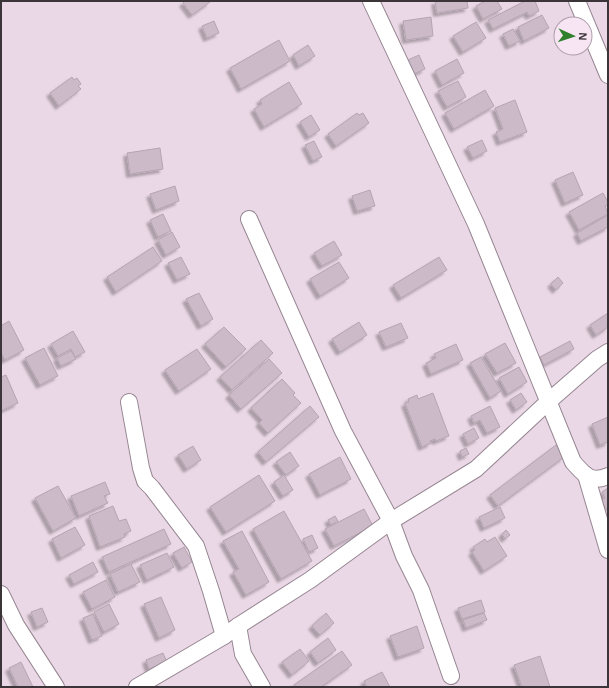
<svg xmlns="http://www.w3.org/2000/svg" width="609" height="688" font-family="Arial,sans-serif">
	<defs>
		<filter id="shadow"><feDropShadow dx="-3.5" dy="3.5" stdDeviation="1" flood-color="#0004"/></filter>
	</defs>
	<rect width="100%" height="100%" fill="#ebd8e6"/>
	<!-- building -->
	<g fill="#ccbac8" stroke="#b5a4b1" filter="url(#shadow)">
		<polygon points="185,1 209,1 210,2 192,15 183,3"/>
		<polygon points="435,1 467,1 468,8 437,13"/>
		<polygon points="485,1 497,1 502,9 483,19 476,6"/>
		<polygon points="525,1 535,1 539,11 529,16 527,12 493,29 488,20"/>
		<polygon points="542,15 549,28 524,41 518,27"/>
		<polygon points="431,17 433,36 406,40 403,21"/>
		<polygon points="214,21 219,33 207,38 202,26"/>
		<polygon points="476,22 486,38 463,52 453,36"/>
		<polygon points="513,29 520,41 509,46 503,34"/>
		<polygon points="279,40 290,61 241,89 230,68"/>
		<polygon points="308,45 315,56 299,66 293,55"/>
		<polygon points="419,55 425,69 414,74 408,60"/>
		<polygon points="457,59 464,73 442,85 435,71"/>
		<polygon points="72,77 74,80 77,78 81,84 78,86 81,89 59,106 50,93"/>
		<polygon points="458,81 466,97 447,107 438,91"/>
		<polygon points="289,82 302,104 264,127 254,109 262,104 260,100"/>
		<polygon points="485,90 494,106 454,129 445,113"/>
		<polygon points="515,100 527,132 500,142 496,132 503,129 495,108"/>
		<polygon points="357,113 359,115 363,113 369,123 336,146 328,134"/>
		<polygon points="311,115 320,130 309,137 300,122"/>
		<polygon points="482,140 487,151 473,158 467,147"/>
		<polygon points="314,141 322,157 313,161 305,145"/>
		<polygon points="160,148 163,169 130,174 127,153"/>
		<polygon points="573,172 583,195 565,203 555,180"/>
		<polygon points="175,186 179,201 156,210 150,194"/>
		<polygon points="370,190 375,206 357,211 352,196"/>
		<polygon points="603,193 608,202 608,205 605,206 608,214 579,230 569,212"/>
		<polygon points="163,214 171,231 158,237 150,220"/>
		<polygon points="608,215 608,227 581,241 577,233"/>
		<polygon points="172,232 180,247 166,255 158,240"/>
		<polygon points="334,241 342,255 322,266 314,253"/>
		<polygon points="153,247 162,261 116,292 107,277"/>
		<polygon points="181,257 190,274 177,280 168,263"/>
		<polygon points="439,257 447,270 401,298 393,285"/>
		<polygon points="339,262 349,278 320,296 310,279"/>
		<polygon points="558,277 563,283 556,290 551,284"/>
		<polygon points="199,293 213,319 201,326 186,299"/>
		<polygon points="608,313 608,327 596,335 590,325"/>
		<polygon points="9,321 24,350 5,360 1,353 1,326"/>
		<polygon points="359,322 367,335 340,352 332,339"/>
		<polygon points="401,323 408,338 386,347 379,332"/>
		<polygon points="224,327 246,349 226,367 205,344"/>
		<polygon points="73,331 85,352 75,357 71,349 58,356 51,344"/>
		<polygon points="261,340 273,353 232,390 220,377"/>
		<polygon points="570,341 574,349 544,365 540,357"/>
		<polygon points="505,343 516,363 497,373 485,354"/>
		<polygon points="456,344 463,360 431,374 426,363 436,358 434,354"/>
		<polygon points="44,348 58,376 40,385 25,358"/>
		<polygon points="197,349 211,369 179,391 165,370"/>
		<polygon points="71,351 76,359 61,366 57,358"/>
		<polygon points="481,357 501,391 490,398 470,363"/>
		<polygon points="269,359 282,373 241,409 229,395"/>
		<polygon points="519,367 527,382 508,394 499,378"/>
		<polygon points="6,375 18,403 1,411 1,377"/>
		<polygon points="282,379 295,393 293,395 301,403 268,433 259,423 262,420 251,408"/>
		<polygon points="433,393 449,436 436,441 435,439 430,441 431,443 422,447 405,403 409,402 408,399 417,395 418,399"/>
		<polygon points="521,393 527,402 516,410 510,400"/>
		<polygon points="310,406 319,417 266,462 258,452"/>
		<polygon points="490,406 500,427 487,433 480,420 474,423 471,416"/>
		<polygon points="608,417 608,442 600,445 592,424"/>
		<polygon points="474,428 479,438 468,444 463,434"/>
		<polygon points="556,445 564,457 498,506 490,495"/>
		<polygon points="193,446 201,460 187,469 178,455"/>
		<polygon points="466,448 469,454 462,457 460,451"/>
		<polygon points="290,452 299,466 286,475 276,462"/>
		<polygon points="340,457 351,479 320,495 309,474"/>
		<polygon points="259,475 275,501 226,532 210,507"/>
		<polygon points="284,475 293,490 283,496 274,482"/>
		<polygon points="105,482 110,494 104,496 108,503 79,516 71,496"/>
		<polygon points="58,486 76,518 53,531 35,498"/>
		<polygon points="608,488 608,512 601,501 605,498 602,492"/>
		<polygon points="113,506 119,521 126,519 131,531 124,534 125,537 100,547 89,516"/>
		<polygon points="500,507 505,518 484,528 479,517"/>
		<polygon points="364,509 373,526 334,546 325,529"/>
		<polygon points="284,511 312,561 281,579 253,529"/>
		<polygon points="335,516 338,521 331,525 328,520"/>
		<polygon points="75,527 85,545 61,558 52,539"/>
		<polygon points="164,529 171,544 109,572 102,557"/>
		<polygon points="506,530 510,535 505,539 502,534"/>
		<polygon points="242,531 269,582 246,595 233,572 239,569 223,541"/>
		<polygon points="312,535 318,548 309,552 303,539"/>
		<polygon points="495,537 507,556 484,571 472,552 475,550 473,547 485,539 487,542"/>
		<polygon points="184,547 192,562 182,568 173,553"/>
		<polygon points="167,553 174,567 147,580 140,565"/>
		<polygon points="93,562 98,572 74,584 69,575"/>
		<polygon points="131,564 140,582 118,592 110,574"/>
		<polygon points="106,580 115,597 92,609 83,592"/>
		<polygon points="161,597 175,630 159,638 144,604"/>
		<polygon points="481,600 485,612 462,619 458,608"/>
		<polygon points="109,604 119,624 104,632 94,612"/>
		<polygon points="42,608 48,622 37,627 31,612"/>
		<polygon points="326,613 334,623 320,635 312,626"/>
		<polygon points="484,613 487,620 466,628 463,620"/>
		<polygon points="93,614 102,636 92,640 83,618"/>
		<polygon points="417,626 424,648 398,657 390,636"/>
		<polygon points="328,638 336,650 318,663 310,652"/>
		<polygon points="300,649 309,661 292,675 282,662"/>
		<polygon points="342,651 352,665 321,687 295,687 294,685"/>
		<polygon points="163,653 167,662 149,669 146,660"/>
		<polygon points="540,656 550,687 522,687 514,665"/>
		<polygon points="21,662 33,687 18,687 9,668"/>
		<polygon points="382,672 390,687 367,687 364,681"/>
	</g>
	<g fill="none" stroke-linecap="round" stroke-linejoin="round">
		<defs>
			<g id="minor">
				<path d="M 371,1 L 476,224 L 573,462 C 584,474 590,484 608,476"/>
				<polyline points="577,1 608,75"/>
				<polyline points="249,219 343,431 391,521 404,556 421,590 451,676"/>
				<polyline points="129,402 141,468 145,481 152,488 196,546 211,591 224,636"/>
				<polyline points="586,475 608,550"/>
				<polyline points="1,594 16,625 56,687"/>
				<polyline points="238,626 243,654 262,687"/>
				<polyline points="137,687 224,636 238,626 310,580 391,521 476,469 549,401 597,359 608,352"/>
			</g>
		</defs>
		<!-- minor casing -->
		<use href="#minor" stroke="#968692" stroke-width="18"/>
		<!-- minor -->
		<use href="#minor" stroke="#fff" stroke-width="16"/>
	</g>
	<!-- border -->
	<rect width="609" height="688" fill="none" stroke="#3b3439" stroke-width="4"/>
	<!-- north arrow -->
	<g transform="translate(573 36) rotate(93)"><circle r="19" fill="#f8e5f3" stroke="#ac9ea9"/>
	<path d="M0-3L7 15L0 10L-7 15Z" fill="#2e802d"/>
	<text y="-6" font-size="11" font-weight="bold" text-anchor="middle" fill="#3b3439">N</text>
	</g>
</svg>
